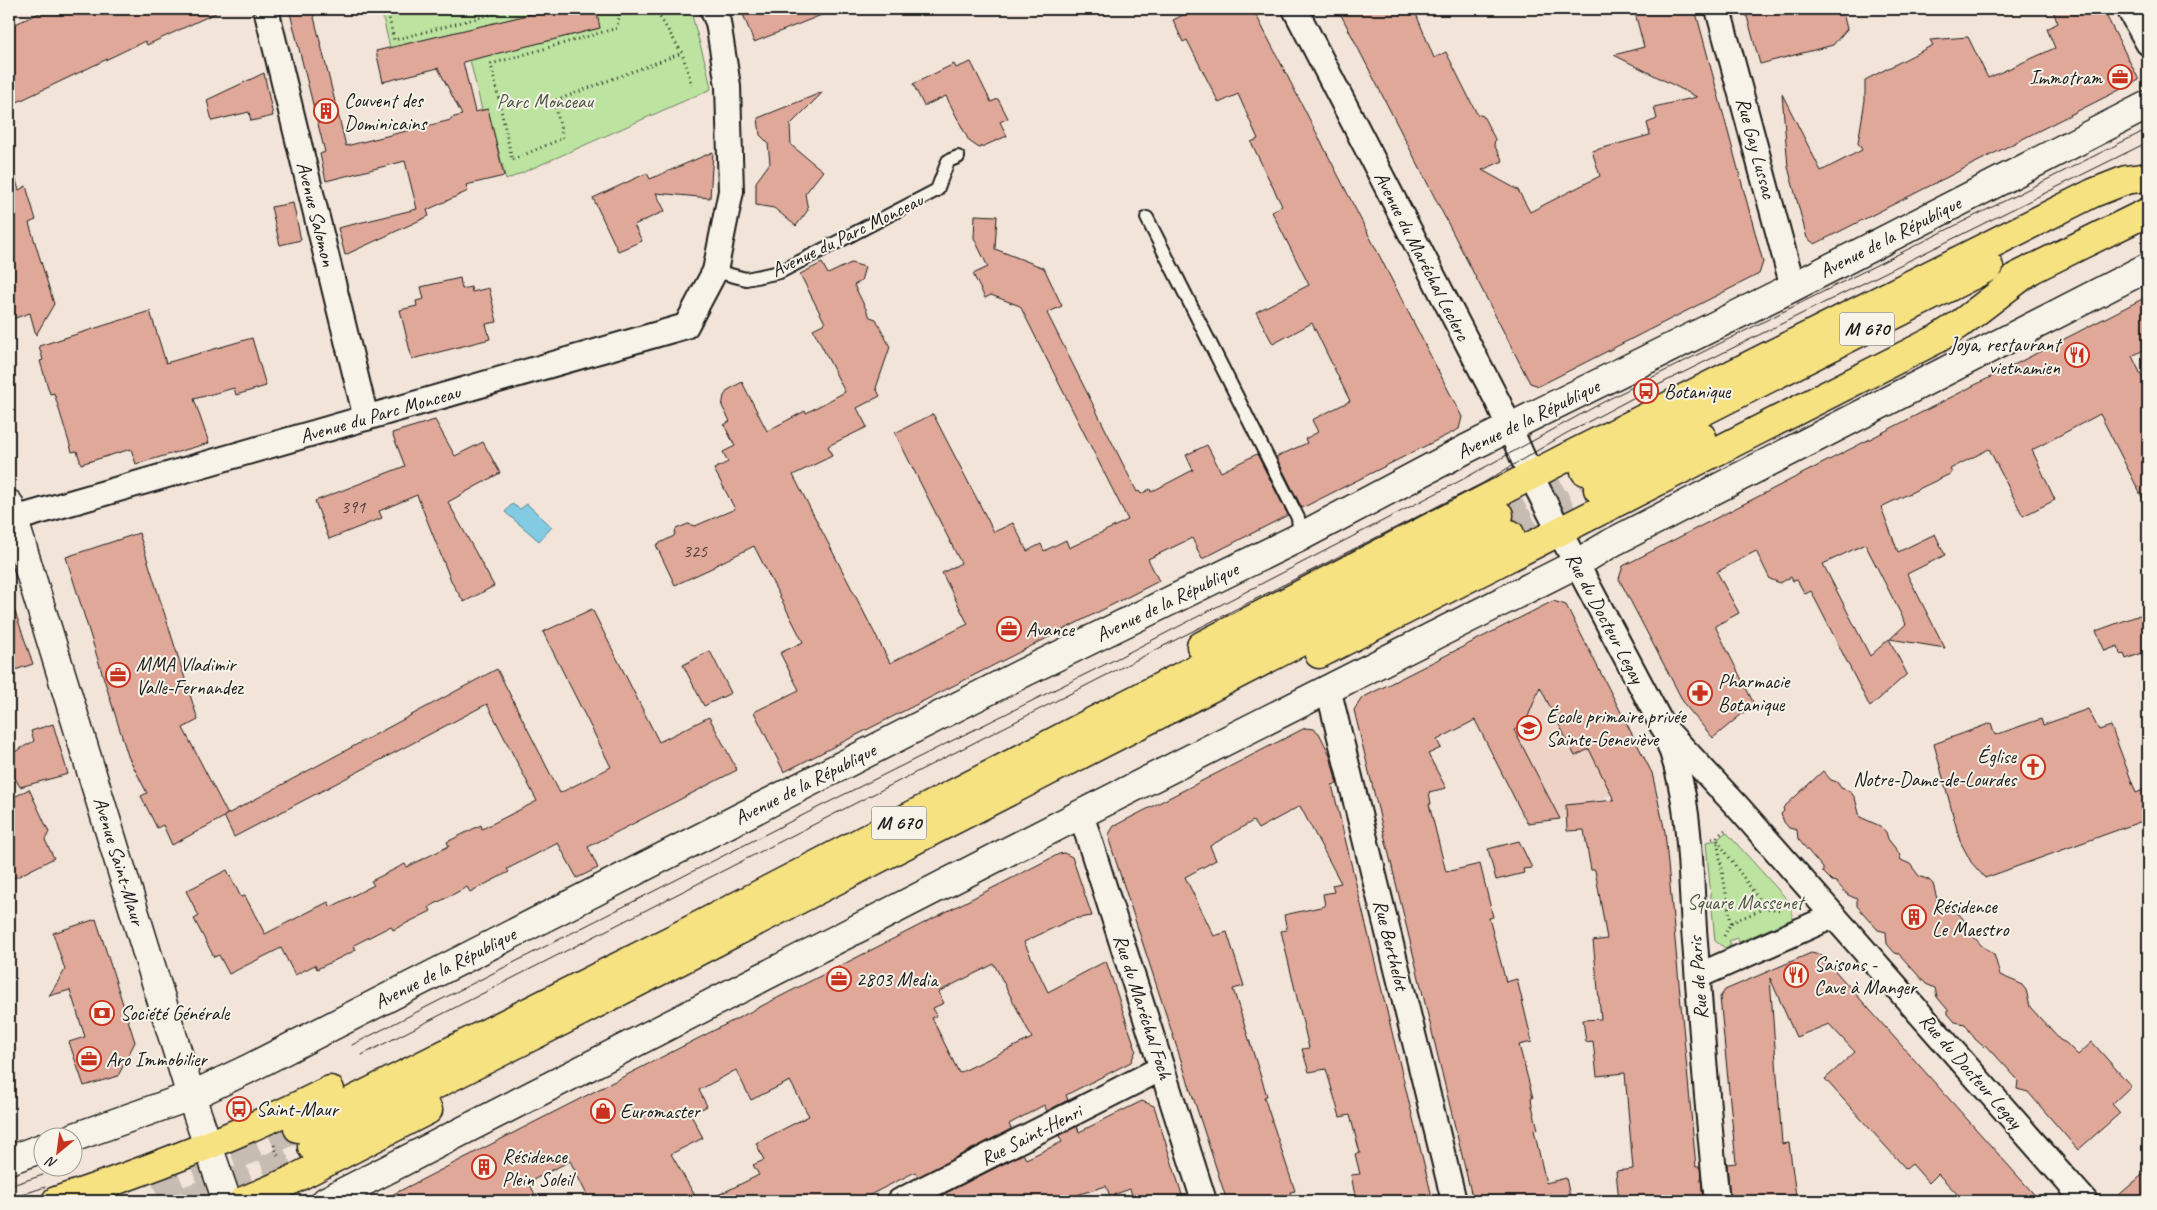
<svg xmlns="http://www.w3.org/2000/svg" width="2157" height="1210" font-family="Caveat,sans-serif">
	<rect width="100%" height="100%" fill="#f2e4d8"/>
	<filter id="ink" filterUnits="userSpaceOnUse"><feTurbulence type="fractalNoise" baseFrequency=".02" numOctaves="2"/><feDisplacementMap in="SourceGraphic" scale="10" xChannelSelector="R" yChannelSelector="G"/><feConvolveMatrix kernelMatrix="1 2 1 2 8 2 1 2 1" color-interpolation-filters="sRGB"/></filter>
	<g filter="url(#ink)">
		<!-- built -->
		<polygon fill="#edd2c5" points="1496,630 1531,700 1543,693 1531,669 1652,773 1598,801 1584,803 1590,816 1527,823"/>
		<!-- green -->
		<g fill="#bce4a0" stroke="#6c805e">
			<polygon points="381,9 553,9 390,48"/>
			<polygon points="596,9 690,9 707,69 711,89 506,180 488,109 482,110 470,60 600,28"/>
			<polygon points="1726,832 1792,905 1792,919 1739,942 1737,938 1729,941 1731,945 1725,948 1715,941 1706,842 1717,840"/>
		</g>
		<!-- water -->
		<polygon fill="#82cbe2" stroke="#598593" points="512,504 520,509 527,504 552,527 539,541 505,512"/>
		<!-- building -->
		<g fill="#e0a899" stroke="#1c1c1c" fill-rule="evenodd">
			<polygon points="48,9 224,9 147,45 145,41 9,106 9,27"/>
			<polygon points="289,9 312,9 346,146 451,120 451,118 462,115 438,68 383,82 376,51 553,9 596,9 600,28 463,62 475,112 488,109 504,176 466,185 468,191 427,210 429,216 345,255 338,228 417,209 405,161 326,181 320,154 325,152"/>
			<polygon points="741,9 834,9 834,10 754,42"/>
			<polygon points="1195,9 1253,9 1462,417 1459,429 1302,508 1276,457 1307,443 1305,439 1318,432 1312,420 1350,401 1312,323 1273,344 1256,312 1309,285 1272,212 1282,206 1251,142 1258,139 1238,94 1219,103 1187,40 1183,42 1173,20"/>
			<polygon points="1338,9 1414,9 1434,58 1446,52 1477,114 1483,116 1495,139 1494,145 1503,161 1482,170 1518,190 1530,212 1600,176 1592,151 1650,135 1647,123 1657,119 1654,107 1697,97 1614,55 1644,47 1634,9 1695,9 1763,262 1759,274 1539,386 1530,383"/>
			<polygon points="1745,9 1842,9 1847,29 1833,45 1760,64"/>
			<polygon points="2052,9 2103,9 2139,80 1815,244 1807,238 1788,167 1782,94 1821,171 1862,150 1858,143 1865,100 1865,80 1933,45 1930,40 1968,37 1988,78 2055,48 2047,29 2058,23"/>
			<polygon points="971,62 991,102 998,99 1008,118 1000,122 1007,136 979,148 969,141 946,96 924,106 913,84 954,64 956,68"/>
			<polygon points="264,73 273,116 251,121 249,112 212,121 207,100"/>
			<polygon points="823,92 790,125 791,145 823,171 805,194 808,210 796,226 774,208 756,205 756,182 770,163 768,143 760,135 758,118"/>
			<polygon points="713,152 710,198 656,193 665,211 634,225 642,241 618,251 593,198 647,173 650,179"/>
			<polygon points="14,174 19,190 26,186 36,220 29,223 54,304 36,335 30,313 9,320 9,175"/>
			<polygon points="293,203 301,240 280,245 271,207"/>
			<polygon points="975,215 997,216 995,249 1044,268 1062,306 1047,313 1137,492 1139,491 1141,494 1150,489 1151,492 1193,470 1186,455 1207,445 1221,472 1257,454 1288,515 1202,559 1192,538 1148,559 1159,581 784,772 754,712 799,690 780,653 803,642 754,546 714,566 714,567 675,585 656,545 674,536 676,529 688,524 695,526 735,509 714,469 728,462 723,452 735,446 724,425 730,421 722,406 724,396 728,390 742,382 767,431 805,411 806,413 845,392 813,329 825,323 800,274 822,263 828,274 851,263 865,267 861,281 854,285 870,317 876,319 890,347 876,388 880,396 857,408 867,427 828,446 832,456 793,475 890,663 968,624 942,573 961,563 895,433 933,414 994,532 1013,523 1027,551 1041,544 1044,551 1066,540 1069,548 1128,520 1020,306 991,295 985,298 973,274 988,267 974,238"/>
			<polygon points="460,278 462,289 471,287 472,292 489,288 497,322 486,324 490,339 412,359 400,310 417,306 416,301 424,299 421,287"/>
			<polygon points="2148,296 2148,348 2132,356 2148,389 2148,509 2100,414 2032,450 2055,500 2023,516 1989,449 1950,469 1952,473 1881,507 1898,552 1935,534 1945,555 1907,574 1945,648 1890,639 1906,624 1865,544 1823,564 1870,656 1889,639 1907,674 1870,707 1811,591 1805,594 1797,580 1793,581 1791,577 1780,583 1770,579 1756,551 1717,572 1739,613 1715,626 1754,704 1713,738 1685,705 1619,579 1623,566"/>
			<polygon points="150,311 166,363 252,338 266,386 236,395 234,388 194,399 209,443 136,464 131,449 81,464 77,451 72,452 54,393 50,394 40,361 43,360 39,346"/>
			<polygon points="435,420 455,456 483,442 500,473 448,502 494,586 464,602 452,583 417,495 379,511 382,518 329,539 315,501 405,466 392,433"/>
			<polygon points="139,533 198,720 183,728 228,815 172,845 163,825 157,828 141,796 147,793 128,756 66,557"/>
			<polygon points="1553,601 1566,605 1652,773 1665,832 1696,1167 1700,1167 1703,1201 1619,1201 1616,1171 1633,1169 1625,1073 1597,1076 1593,1041 1586,1042 1583,1020 1601,1019 1593,941 1607,939 1595,870 1591,870 1584,830 1567,831 1566,805 1614,800 1589,749 1575,756 1540,687 1525,724 1514,730 1560,819 1527,823 1475,720 1437,740 1441,748 1428,754 1446,788 1429,792 1431,804 1429,804 1446,872 1480,864 1493,917 1489,918 1506,982 1517,979 1532,1042 1519,1045 1533,1098 1531,1098 1532,1106 1538,1129 1534,1130 1546,1183 1566,1178 1571,1201 1473,1201 1354,710 1362,698"/>
			<polygon points="12,603 33,664 9,672 9,604"/>
			<polygon points="592,609 659,742 709,717 737,770 588,847 598,868 577,878 558,843 507,869 509,872 470,892 467,887 429,907 431,911 393,930 391,926 354,945 356,950 317,969 315,965 295,975 281,948 229,974 219,955 214,957 194,919 199,916 186,891 227,870 241,897 245,896 265,934 328,902 331,907 374,885 371,881 405,864 407,867 449,846 447,842 481,825 482,829 537,801 487,704 234,837 224,816 497,669 560,793 611,767 543,632"/>
			<polygon points="2148,612 2148,651 2126,659 2124,654 2121,655 2118,646 2105,651 2096,631"/>
			<polygon points="710,651 731,693 704,706 683,665"/>
			<polygon points="2088,709 2099,730 2111,726 2136,793 2148,788 2148,819 1985,878 1971,862 1960,841 1934,744 1991,723 1995,735 2041,719 2043,725"/>
			<polygon points="53,724 68,774 20,787 9,768 9,755 34,741 31,731"/>
			<polygon points="1305,728 1314,729 1319,733 1330,755 1337,784 1332,785 1433,1201 1356,1201 1351,1175 1360,1174 1355,1154 1360,1153 1350,1115 1340,1117 1326,1069 1309,1072 1302,1049 1309,1048 1281,931 1287,930 1284,915 1325,906 1323,894 1334,892 1332,885 1341,883 1300,806 1258,829 1253,821 1210,846 1216,860 1185,877 1214,936 1227,932 1244,986 1233,989 1267,1096 1264,1097 1295,1191 1290,1192 1293,1201 1227,1201 1110,843 1109,834 1114,826"/>
			<polygon points="1823,771 1831,780 1837,782 1841,788 1850,791 1855,798 1860,817 1880,826 1886,832 1888,839 1899,853 1901,860 1910,864 1919,876 1929,880 1933,884 1939,906 1959,914 1964,920 1966,928 1982,946 1994,954 2000,975 2021,984 2026,990 2030,1007 2060,1040 2066,1043 2078,1055 2092,1042 2131,1086 2112,1104 2120,1113 2078,1150 2028,1092 2017,1089 2018,1080 1986,1045 1984,1047 1975,1039 1965,1024 1955,1022 1948,1014 1948,1010 1937,997 1935,988 1926,984 1899,954 1895,953 1887,944 1886,932 1878,930 1857,906 1857,899 1848,895 1836,882 1832,881 1823,872 1823,868 1798,839 1797,830 1789,828 1784,822 1781,814 1784,811 1783,808"/>
			<polygon points="29,789 49,832 45,840 54,858 9,881 9,871 12,861 9,853 9,800"/>
			<polygon points="1519,841 1532,868 1523,869 1524,873 1496,880 1488,849"/>
			<path d="M 1064,853 L 1072,857 L 1092,916 L 1072,919 L 1024,942 L 1048,992 L 1106,961 L 1136,1050 L 1131,1062 L 1066,1095 L 1068,1100 L 1047,1111 L 1044,1105 L 1009,1124 L 1011,1129 L 918,1177 L 915,1172 L 858,1201 L 706,1201 L 759,1175 L 753,1165 L 764,1160 L 756,1143 L 809,1116 L 790,1081 L 751,1100 L 736,1070 L 699,1090 L 707,1106 L 691,1115 L 703,1138 L 671,1154 L 698,1201 L 590,1201 L 570,1161 L 529,1182 L 538,1201 L 380,1201 L 1022,873 L 1059,854 ZM 994,964 L 1032,1038 L 959,1073 L 932,1018 L 936,1016 L 933,1008 L 944,1003 L 938,992 Z"/>
			<polygon points="96,919 135,1042 118,1076 84,1086 69,1042 85,1037 70,990 49,996 65,970 53,933"/>
			<polygon points="1811,953 1821,955 2040,1201 1964,1201 1938,1174 1929,1183 1912,1164 1906,1169 1825,1079 1855,1052 1829,1024 1796,1037 1770,978 1782,1144 1789,1143 1796,1196 1784,1198 1785,1201 1730,1201 1727,1164 1736,1163 1720,997 1725,990"/>
			<polygon points="1142,1101 1154,1106 1184,1201 1134,1201 1130,1189 1110,1196 1106,1186 1057,1201 930,1201 1023,1154 1026,1159 1062,1142 1059,1136 1077,1126 1079,1132"/>
			<polygon points="2148,1170 2148,1201 2112,1201"/>
		</g>
		<g fill="none" stroke-linecap="round" stroke-linejoin="round">
			<!-- primary-tunnel -->
			<g stroke="#c7bcb2" stroke-width="28" stroke-dasharray="28 14" stroke-linecap="butt">
				<polyline points="1499,515 1585,471"/>
				<polyline points="1510,534 1598,489"/>
				<polyline points="154,1188 261,1145 298,1128"/>
				<polyline points="185,1201 271,1167 312,1147"/>
			</g>
			<defs>
				<g id="service">
					<polyline points="1147,218 1298,518 1300,537"/>
					<polyline points="715,271 746,279 780,272 937,190 948,161 958,157"/>
				</g>
				<g id="minor">
					<polyline points="266,9 366,418"/>
					<polyline points="1295,9 1498,402 1531,476 1566,544 1663,727 1737,806 2085,1201"/>
					<polyline points="1718,9 1793,287"/>
					<polyline points="2129,9 2148,43"/>
					<polyline points="14,519 686,326 715,271 731,191 728,86 718,22 712,9"/>
					<polyline points="1328,688 1454,1201"/>
					<path d="M 1667,738 C 1691,798 1690,865 1694,929 C 1701,1020 1707,1111 1717,1201"/>
					<polyline points="1081,814 1204,1201"/>
					<polyline points="1698,976 1833,916"/>
					<polyline points="900,1201 1162,1068"/>
				</g>
				<g id="tertiary">
					<polyline points="9,504 191,1096 227,1201"/>
					<polyline points="72,1138 191,1096 248,1069 1021,674 1300,537 1466,449 1793,287 2148,105"/>
					<polyline points="9,1160 42,1148"/>
					<polyline points="326,1201 1081,814 1576,564 1613,542 2148,267"/>
				</g>
				<g id="primary">
					<polyline points="2016,277 2148,212"/>
					<polyline points="1585,471 1989,267"/>
					<polyline points="1598,489 1702,437"/>
					<polyline points="1201,646 1571,455 2093,193 2126,180 2148,177"/>
					<polyline points="1319,654 1937,339 1960,324 2033,268"/>
					<polyline points="298,1128 679,936 1117,709 1499,515"/>
					<polyline points="312,1147 570,1017 1510,534"/>
					<path d="M 56,1201 C 150,1170 241,1135 330,1090"/>
					<polyline points="243,1201 288,1182 428,1110"/>
				</g>
			</defs>
			<!-- service casing -->
			<use href="#service" stroke="#1c1c1c" stroke-width="16"/>
			<!-- minor casing -->
			<use href="#minor" stroke="#1c1c1c" stroke-width="28"/>
			<!-- tertiary casing -->
			<use href="#tertiary" stroke="#1c1c1c" stroke-width="31"/>
			<!-- primary casing -->
			<use href="#primary" stroke="#1c1c1c" stroke-width="31"/>
			<!-- path -->
			<g stroke="#1c1c1c" stroke-width="3" stroke-dasharray="1 4" stroke-linecap="butt">
				<polyline points="387,9 394,40 512,9"/>
				<polyline points="616,9 619,17 617,28 491,64 512,160 563,138 554,101 682,53"/>
				<polyline points="655,9 682,53 692,85"/>
				<polyline points="1712,838 1716,838 1725,830"/>
				<polyline points="1731,923 1717,840 1765,908"/>
				<polyline points="1724,936 1731,923 1765,908 1782,910"/>
				<polyline points="274,1145 279,1158"/>
			</g>
			<!-- service -->
			<use href="#service" stroke="#f7f3e8" stroke-width="12"/>
			<!-- minor -->
			<use href="#minor" stroke="#f7f3e8" stroke-width="24"/>
			<!-- tertiary -->
			<use href="#tertiary" stroke="#f7f3e8" stroke-width="28"/>
			<!-- primary -->
			<use href="#primary" stroke="#f7e281" stroke-width="28"/>
			<!-- tram -->
			<g stroke="#1c1c1c" stroke-width="1">
				<polyline points="352,1045 817,808 1112,661 1456,483 1607,400 2148,129"/>
				<polyline points="362,1055 1483,483 1565,434 1646,391 2148,142"/>
				<polyline points="9,1186 43,1175"/>
				<polyline points="9,1199 45,1187"/>
			</g>
		</g>
	</g>
	<!-- icons -->
	<defs>
		<symbol id="office-ring" viewBox="-11 -11 22 22"><circle r="9.5" fill="#f7f3e8" stroke="#c8321e" stroke-width="1.5"/><path d="M-6-3h4V-5.5h4V-3h4V5H-6ZM-1-4.5V-3h2v-1.5ZM-6 0V1H6V0Z" fill="#c8321e"/></symbol>
		<symbol id="building-ring" viewBox="-11 -11 22 22"><circle r="9.5" fill="#f7f3e8" stroke="#c8321e" stroke-width="1.5"/><path d="M-4-6H4V6H1V3H-1V6H-4ZM-2.5-4.3h1.7v1.8h-1.7ZM.8-4.3h1.7v1.8H.8ZM-2.5-1h1.7V.8h-1.7ZM.8-1h1.7V.8H.8Z" fill="#c8321e"/></symbol>
		<symbol id="restaurant-ring" viewBox="-11 -11 22 22"><circle r="9.5" fill="#f7f3e8" stroke="#c8321e" stroke-width="1.5"/><path d="M-5-6h1v4h1v-4h1v4h1v-4h1v5L-1.5 .5V6h-2V.5L-5-1ZM5-6V6H3V1.5H1.5Q1.5-4 5-6Z" fill="#c8321e"/></symbol>
		<symbol id="bus-ring" viewBox="-11 -11 22 22"><circle r="9.5" fill="#f7f3e8" stroke="#c8321e" stroke-width="1.5"/><path d="M-5-6H5V4H4V6H2V4H-2V6H-4V4H-5ZM-3.5-4V0h7V-4ZM-3.5 1.2v1.5H-2V1.2ZM2 1.2v1.5H3.5V1.2Z" fill="#c8321e"/></symbol>
		<symbol id="pharmacy-ring" viewBox="-11 -11 22 22"><circle r="9.5" fill="#f7f3e8" stroke="#c8321e" stroke-width="1.5"/><path d="M-2-6h4v4h4v4h-4v4h-4v-4h-4v-4h4Z" fill="#c8321e"/></symbol>
		<symbol id="school-ring" viewBox="-11 -11 22 22"><circle r="9.5" fill="#f7f3e8" stroke="#c8321e" stroke-width="1.5"/><path d="M0-5L7-2L0 1L-7-2ZM-4 1L0 2.5L4 1V4Q0 6-4 4Z" fill="#c8321e"/></symbol>
		<symbol id="church-ring" viewBox="-11 -11 22 22"><circle r="9.5" fill="#f7f3e8" stroke="#c8321e" stroke-width="1.5"/><path d="M-1.2-6h2.4v3.5h3.3v2.4h-3.3V6h-2.4V-.1h-3.3v-2.4h3.3Z" fill="#c8321e"/></symbol>
		<symbol id="bank-ring" viewBox="-11 -11 22 22"><circle r="9.5" fill="#f7f3e8" stroke="#c8321e" stroke-width="1.5"/><path d="M-6-4H6V4H-6ZM0-2.3a2.3 2.3 0 1 0 0 4.6a2.3 2.3 0 1 0 0-4.6Z" fill="#c8321e"/></symbol>
		<symbol id="shop-ring" viewBox="-11 -11 22 22"><circle r="9.5" fill="#f7f3e8" stroke="#c8321e" stroke-width="1.5"/><path d="M-5-2.5h2.3a2.7 3.5 0 0 1 5.4 0H5L5.5 6h-11ZM-1.5-2.5h3a1.5 2.3 0 0 0-3 0Z" fill="#c8321e"/></symbol>
	</defs>
	<g fill-rule="evenodd">
		<use href="#office-ring" x="2106" y="63" width="28" height="28"/>
		<use href="#building-ring" x="312" y="97" width="28" height="28"/>
		<use href="#restaurant-ring" x="2063" y="341" width="28" height="28"/>
		<use href="#bus-ring" x="1632" y="377" width="28" height="28"/>
		<use href="#office-ring" x="995" y="615" width="28" height="28"/>
		<use href="#office-ring" x="104" y="661" width="28" height="28"/>
		<use href="#pharmacy-ring" x="1686" y="679" width="28" height="28"/>
		<use href="#school-ring" x="1515" y="714" width="28" height="28"/>
		<use href="#church-ring" x="2019" y="753" width="28" height="28"/>
		<use href="#building-ring" x="1900" y="903" width="28" height="28"/>
		<use href="#restaurant-ring" x="1782" y="961" width="28" height="28"/>
		<use href="#office-ring" x="825" y="965" width="28" height="28"/>
		<use href="#bank-ring" x="88" y="999" width="28" height="28"/>
		<use href="#office-ring" x="75" y="1045" width="28" height="28"/>
		<use href="#bus-ring" x="225" y="1095" width="28" height="28"/>
		<use href="#shop-ring" x="589" y="1097" width="28" height="28"/>
		<use href="#building-ring" x="470" y="1153" width="28" height="28"/>
	</g>
	<g text-anchor="middle" dominant-baseline="central" stroke-width="4" stroke-linejoin="round" paint-order="stroke">
		<!-- number labels -->
		<g font-size="18" fill="#4d3f3b">
			<text x="353" y="507">391</text>
			<text x="695" y="551">325</text>
		</g>
		<!-- shield labels -->
		<g fill="#f7f3e8" stroke="#5e5c59" stroke-width="1">
			<rect x="1839.5" y="312.5" width="55" height="33" rx="4"/>
			<rect x="871.5" y="806.5" width="55" height="33" rx="4"/>
		</g>
		<g font-size="19" font-weight="bold" fill="#1c1c1c">
			<text x="1867" y="329">M 670</text>
			<text x="899" y="823">M 670</text>
		</g>
		<!-- poi labels -->
		<g font-size="20" fill="#1c1c1c" stroke="#f7f3e8" text-anchor="start">
			<text x="2102" y="77" text-anchor="end">Immotram</text>
			<text x="344" y="100">Couvent des<tspan x="344" dy="23">Dominicains</tspan></text>
			<text x="2060" y="344" text-anchor="end">Joya, restaurant<tspan x="2060" dy="23">vietnamien</tspan></text>
			<text x="1664" y="391">Botanique</text>
			<text x="1026" y="629">Avance</text>
			<text x="136" y="664">MMA Vladimir<tspan x="136" dy="23">Valle-Fernandez</tspan></text>
			<text x="1718" y="681">Pharmacie<tspan x="1718" dy="23">Botanique</tspan></text>
			<text x="1546" y="716">École primaire privée<tspan x="1546" dy="23">Sainte-Geneviève</tspan></text>
			<text x="2016" y="756" text-anchor="end">Église<tspan x="2016" dy="23">Notre-Dame-de-Lourdes</tspan></text>
			<text x="1932" y="906">Résidence<tspan x="1932" dy="23">Le Maestro</tspan></text>
			<text x="1814" y="964">Saisons -<tspan x="1814" dy="23">Cave à Manger</tspan></text>
			<text x="856" y="979">2803 Media</text>
			<text x="120" y="1013">Société Générale</text>
			<text x="106" y="1059">Aro Immobilier</text>
			<text x="256" y="1109">Saint-Maur</text>
			<text x="620" y="1111">Euromaster</text>
			<text x="502" y="1156">Résidence<tspan x="502" dy="23">Plein Soleil</tspan></text>
		</g>
		<!-- park labels -->
		<g font-size="20" fill="#4c5844" stroke="#f7f3e8">
			<text x="545" y="101">Parc Monceau</text>
			<text x="1745" y="902">Square Massenet</text>
		</g>
		<!-- street labels -->
		<g font-size="20" fill="#1c1c1c" stroke="#f7f3e8">
			<text transform="translate(1756 148) rotate(75)">Rue Gay Lussac</text>
			<text transform="translate(316 214) rotate(76)">Avenue Salomon</text>
			<text transform="translate(847 235) rotate(-26)">Avenue du Parc Monceau</text>
			<text transform="translate(1890 237) rotate(-27)">Avenue de la République</text>
			<text transform="translate(1422 256) rotate(63)">Avenue du Maréchal Leclerc</text>
			<text transform="translate(380 414) rotate(-16)">Avenue du Parc Monceau</text>
			<text transform="translate(1528 419) rotate(-26)">Avenue de la République</text>
			<text transform="translate(1167 602) rotate(-26)">Avenue de la République</text>
			<text transform="translate(1605 618) rotate(62)">Rue du Docteur Legay</text>
			<text transform="translate(805 784) rotate(-27)">Avenue de la République</text>
			<text transform="translate(119 861) rotate(73)">Avenue Saint-Maur</text>
			<text transform="translate(1391 945) rotate(76)">Rue Berthelot</text>
			<text transform="translate(445 968) rotate(-27)">Avenue de la République</text>
			<text transform="translate(1698 978) rotate(-94)">Rue de Paris</text>
			<text transform="translate(1143 1007) rotate(72)">Rue du Maréchal Foch</text>
			<text transform="translate(1971 1071) rotate(49)">Rue du Docteur Legay</text>
			<text transform="translate(1031 1135) rotate(-27)">Rue Saint-Henri</text>
		</g>
	</g>
	<!-- margin -->
	<rect width="2157" height="1210" fill="none" stroke="#f7f3e8" stroke-width="30"/>
	<rect x="15" y="15" width="2127" height="1180" fill="none" stroke="#1c1c1c" stroke-width="2" filter="url(#ink)"/>
	<!-- north arrow -->
	<g transform="translate(58 1152) rotate(209)"><circle r="24" fill="#f7f3e8" stroke="#9f9d96"/>
	<path d="M0-4L9 19L0 12L-9 19Z" fill="#c8321e"/>
	<text y="-8" font-size="14" font-weight="bold" text-anchor="middle" fill="#1c1c1c">N</text>
	</g>
</svg>
